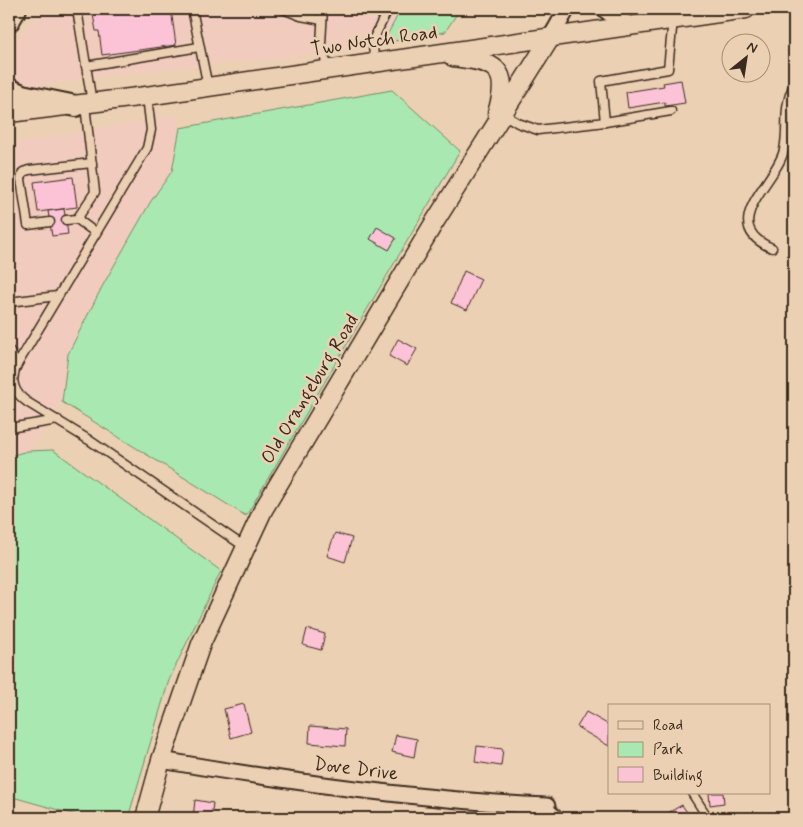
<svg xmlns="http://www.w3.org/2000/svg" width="803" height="827" font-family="Mynerve,sans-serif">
	<rect width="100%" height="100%" fill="#ecd0b3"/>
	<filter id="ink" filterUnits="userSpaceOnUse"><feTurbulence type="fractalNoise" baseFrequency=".02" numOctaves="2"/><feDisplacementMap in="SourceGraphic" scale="10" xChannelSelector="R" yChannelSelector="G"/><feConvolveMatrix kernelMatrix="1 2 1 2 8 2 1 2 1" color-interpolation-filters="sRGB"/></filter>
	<g filter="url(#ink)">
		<!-- built -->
		<g fill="#f1ccbe">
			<polygon points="42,9 401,9 383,43 286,58 141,71 30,87 14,81 9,74 9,49"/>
			<polygon points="175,116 180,128 172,171 151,201 103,285 68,354 62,402 28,451 9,456 9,144"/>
		</g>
		<!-- green -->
		<g fill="#a9e9b1" stroke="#728a68">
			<polygon points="401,9 460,9 445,32 383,43"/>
			<polygon points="392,90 460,151 246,516 62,402 68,354 103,285 151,201 172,171 180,128"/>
			<polygon points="53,450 221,571 169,680 128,818 87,818 9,796 9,456 28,451"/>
		</g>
		<!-- building -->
		<g fill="#fcc3d7" stroke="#3b2a1e">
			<polygon points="92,9 171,9 176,45 102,55 99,31 96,31"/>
			<polygon points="681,80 685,103 665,106 665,102 628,108 626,92 664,86 663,83"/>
			<polygon points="73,177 77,207 38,212 34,182"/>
			<polygon points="64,209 68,234 52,236 48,211"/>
			<polygon points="377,227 396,238 389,250 370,239"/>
			<polygon points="464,271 481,279 467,310 451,303"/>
			<polygon points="398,339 417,349 407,366 389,356"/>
			<polygon points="335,533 352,538 345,562 327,556"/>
			<polygon points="307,629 325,634 321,650 303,645"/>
			<polygon points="244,704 251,732 231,738 224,709"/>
			<polygon points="586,712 609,725 609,746 577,727"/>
			<polygon points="310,726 346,729 345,746 309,743"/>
			<polygon points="396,735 417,739 414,757 392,752"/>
			<polygon points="477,746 503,749 501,766 475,762"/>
			<polygon points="709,793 723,793 724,803 710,805"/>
			<polygon points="195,800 213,803 211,818 193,818"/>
			<polygon points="682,805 691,818 671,818 668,813"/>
			<polygon points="256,810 281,818 253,818"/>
		</g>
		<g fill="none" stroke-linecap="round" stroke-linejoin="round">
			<defs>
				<g id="service">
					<polyline points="77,9 92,103"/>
					<polyline points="192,9 208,87"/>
					<polyline points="283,9 301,16 322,20"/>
					<polyline points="323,9 321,44 328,69"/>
					<polyline points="374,63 373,40 388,9"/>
					<polyline points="86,66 199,47"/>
					<path d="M 147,96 L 151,130 L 147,148 L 17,365 C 10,380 13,392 27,402 L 89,440 L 245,547"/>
					<polyline points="503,114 518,123 538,130 605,122 601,81 668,69 673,19"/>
					<polyline points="605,122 671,111"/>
					<polyline points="77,219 95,192 85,105"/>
					<polyline points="66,220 77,219 96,233"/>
					<polyline points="50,222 28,225 21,179 23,172 29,170 92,163"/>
					<path d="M 772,248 C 715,224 777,182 784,150 C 789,126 782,108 794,85"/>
					<polyline points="9,302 57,296"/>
					<polyline points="9,350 17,365"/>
					<polyline points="9,428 58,420"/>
					<polyline points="692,793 708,818"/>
					<polyline points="547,806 561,818"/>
				</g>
				<g id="minor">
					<polyline points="604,9 617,19 631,25"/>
					<polyline points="551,37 567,9"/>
					<path d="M 161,760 C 289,782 417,800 547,806"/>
				</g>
				<g id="tertiary">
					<path d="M 453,57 C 495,62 511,67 497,113"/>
					<polyline points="9,113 146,96 746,9"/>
					<polyline points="145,818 161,760 201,644 263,510 434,223 551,37"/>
				</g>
				<g id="secondary">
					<polyline points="9,21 16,9"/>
					<polyline points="9,89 22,95 76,106"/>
				</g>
			</defs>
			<!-- service casing -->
			<use href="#service" stroke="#3b2a1e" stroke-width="11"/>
			<!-- minor casing -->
			<use href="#minor" stroke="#3b2a1e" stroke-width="19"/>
			<!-- tertiary casing -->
			<use href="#tertiary" stroke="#3b2a1e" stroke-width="21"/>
			<!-- secondary casing -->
			<use href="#secondary" stroke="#3b2a1e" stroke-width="24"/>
			<!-- service -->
			<use href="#service" stroke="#ecd0b3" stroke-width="8"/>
			<!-- minor -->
			<use href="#minor" stroke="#ecd0b3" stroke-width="15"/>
			<!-- tertiary -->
			<use href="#tertiary" stroke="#ecd0b3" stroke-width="18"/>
			<!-- secondary -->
			<use href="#secondary" stroke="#ecd0b3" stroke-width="20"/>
		</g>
	</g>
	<g text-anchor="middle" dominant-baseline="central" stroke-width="5" stroke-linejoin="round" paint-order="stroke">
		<!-- street labels -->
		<g font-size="19" fill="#3b2a1e" stroke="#ecd0b3">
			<text transform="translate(374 41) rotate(-8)">Two Notch Road</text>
			<text transform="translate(310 389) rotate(-59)">Old Orangeburg Road</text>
			<text transform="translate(356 769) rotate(7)">Dove Drive</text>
		</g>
	</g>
	<!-- margin -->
	<rect width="803" height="827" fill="none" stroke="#ecd0b3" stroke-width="30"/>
	<rect x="15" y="15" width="773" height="797" fill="none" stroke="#3b2a1e" stroke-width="2" filter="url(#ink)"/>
	<!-- legend -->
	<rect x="608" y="704" width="162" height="90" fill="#ecd0b3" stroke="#a58e77"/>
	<rect x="618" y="721" width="25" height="8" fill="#ecd0b3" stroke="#a58e77"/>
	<text x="653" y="730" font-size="15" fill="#3b2a1e">Road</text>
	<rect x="618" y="742" width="25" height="15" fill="#a9e9b1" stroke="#a58e77"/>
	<text x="653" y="754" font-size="15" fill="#3b2a1e">Park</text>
	<rect x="618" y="767" width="25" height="15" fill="#fcc3d7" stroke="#a58e77"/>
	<text x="653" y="780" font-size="15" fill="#3b2a1e">Building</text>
	<!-- north arrow -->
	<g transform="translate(746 58) rotate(30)"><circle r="24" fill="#ecd0b3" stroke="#a58e77"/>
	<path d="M0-4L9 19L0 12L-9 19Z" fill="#3b2a1e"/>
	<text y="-8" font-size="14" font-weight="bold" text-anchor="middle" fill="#3b2a1e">N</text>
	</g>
</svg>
